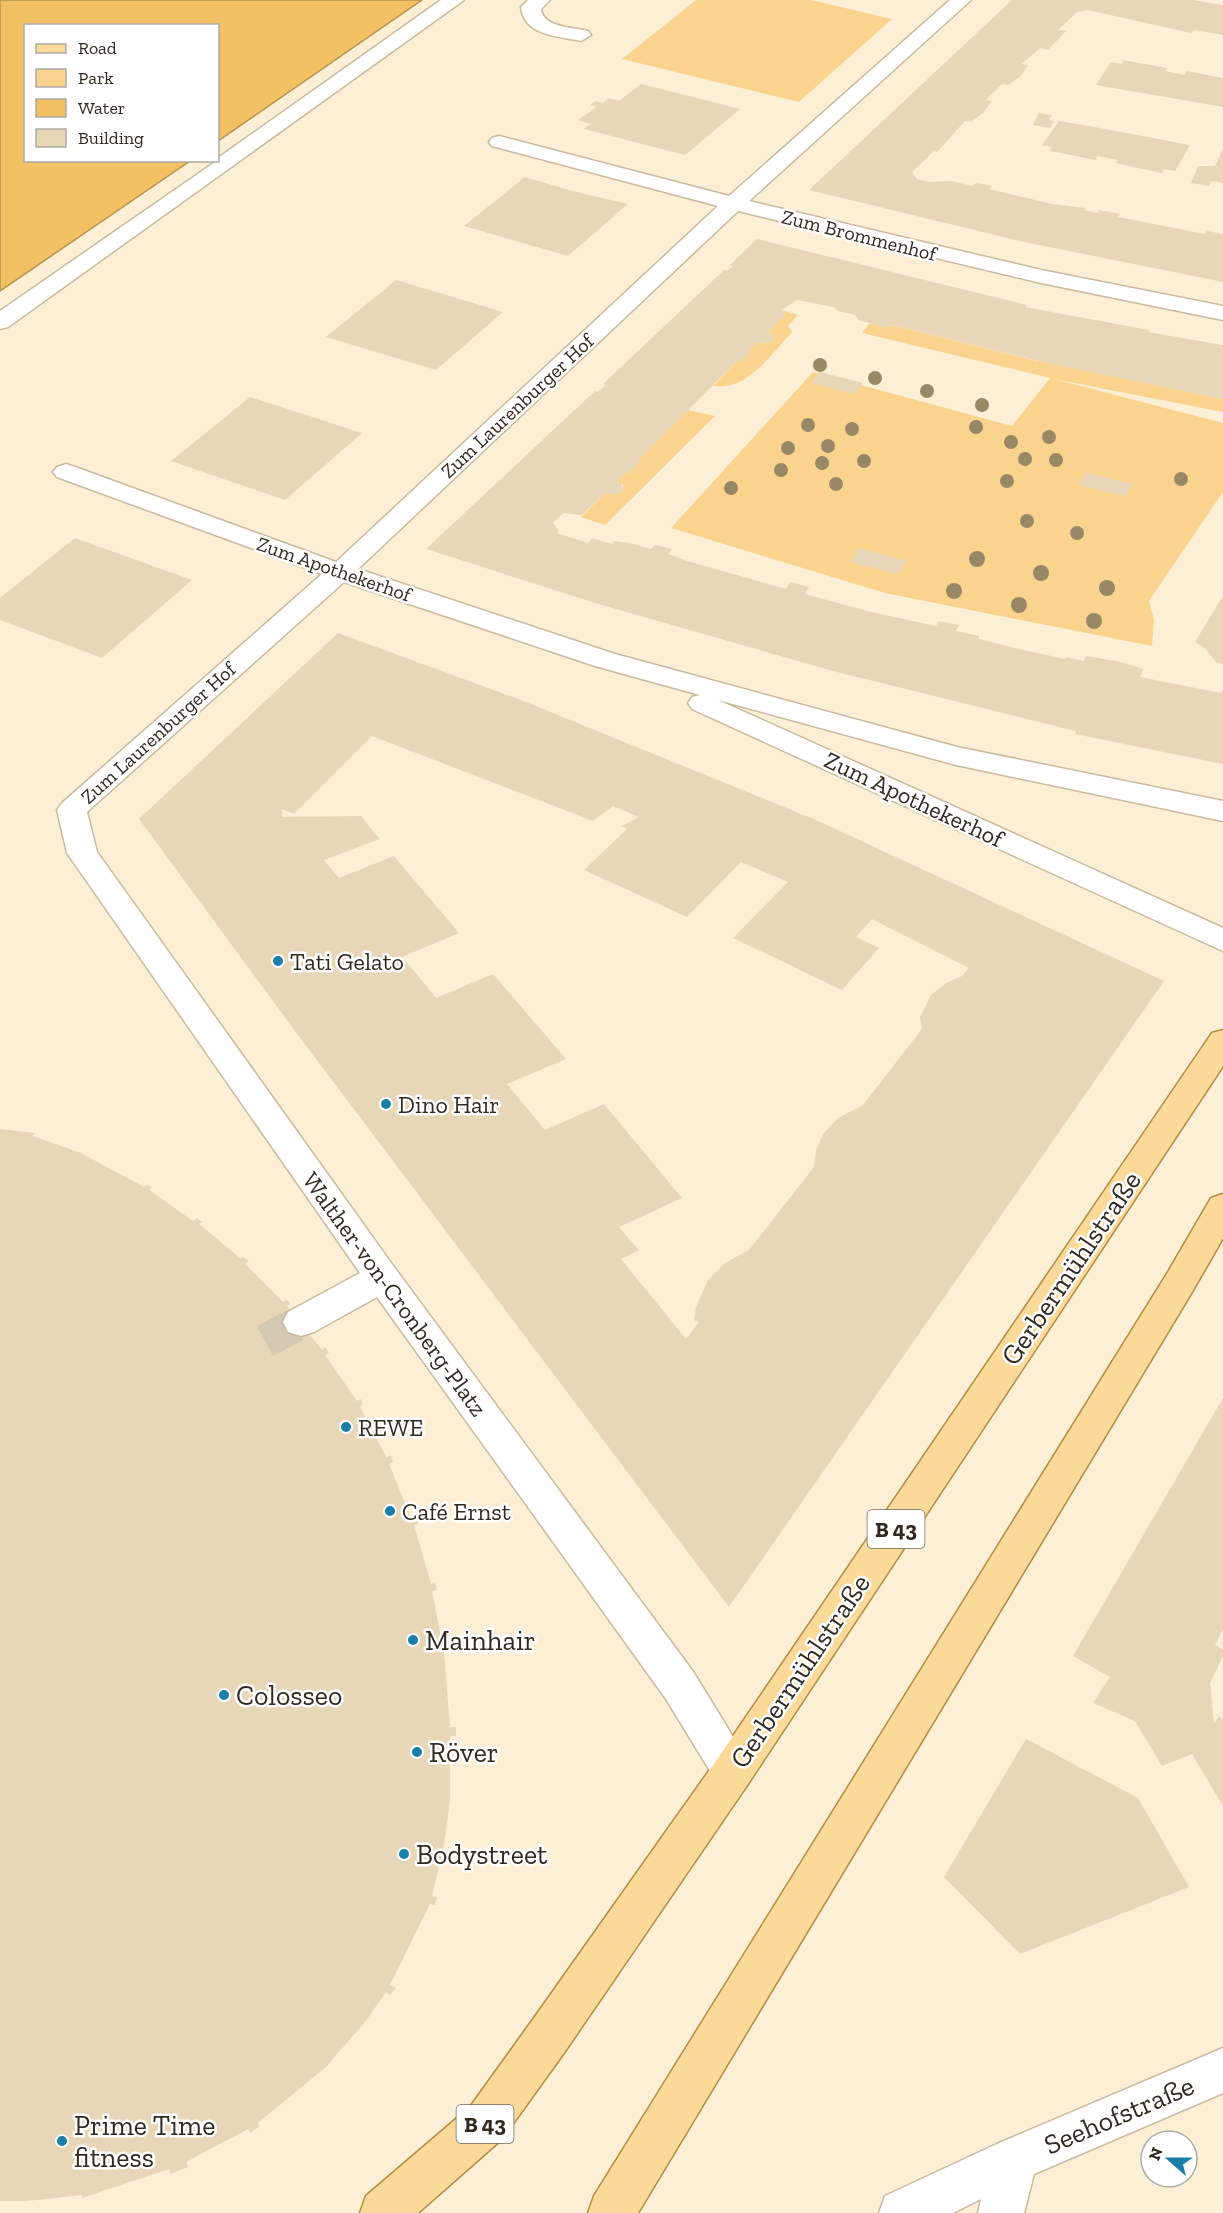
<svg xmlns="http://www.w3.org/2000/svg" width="1223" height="2213" font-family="'Zilla Slab',serif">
	<rect width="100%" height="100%" fill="#fcefd6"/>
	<!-- green -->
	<g fill="#fad48f">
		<polygon points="696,0 811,0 892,19 799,102 622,59"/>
		<path d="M 782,310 L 798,315 L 788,326 L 792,332 C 770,355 748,391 713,386 L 737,361 L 741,361 L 750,353 L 748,351 L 757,343 L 772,342 L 774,336 L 767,332 L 785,315 Z"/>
		<polygon points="870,323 884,327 892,325 1037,361 1041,359 1040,361 1223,399 1223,412 1054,379 1223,423 1223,492 1149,601 1154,620 1152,646 885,593 671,528 813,372 1012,426 1050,378 862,333"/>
		<polygon points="688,410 715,416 605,525 581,517 604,494 619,494 623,491 623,485 617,482 626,472 629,473 637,461"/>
	</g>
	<!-- water -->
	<polygon fill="#f1c163" stroke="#b7944f" stroke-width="1.5" points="0,0 422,0 218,141 218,26 26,26 26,160 190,161 0,291"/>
	<!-- building -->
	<g fill="#e7d6b8" fill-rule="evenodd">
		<polygon points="1012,0 1193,0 1223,5 1223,35 1194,30 1191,33 1088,10 1077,12 1058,30 1066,31 1048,50 1040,48 1022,64 1028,65 1021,76 1008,85 1002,84 986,100 992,101 984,112 971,122 965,121 937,152 934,151 912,172 917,179 929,182 951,181 973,186 976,183 992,186 989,189 1052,204 1085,208 1084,210 1097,213 1099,210 1120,214 1118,217 1205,234 1207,231 1223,234 1223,282 1024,242 809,190"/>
		<polygon points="1123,60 1167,68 1165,71 1184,75 1186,71 1223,78 1223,107 1096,85 1111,62 1122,64"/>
		<polygon points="641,84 740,109 685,155 584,129 590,124 578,120 597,107 590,105 596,101 603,103 609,98 619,101"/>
		<polygon points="1039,113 1052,115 1049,120 1054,121 1050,128 1033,125"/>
		<polygon points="1059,121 1089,126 1190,145 1175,171 1164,169 1162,173 1115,163 1118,160 1097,156 1096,160 1050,151 1052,147 1042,145"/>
		<polygon points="1223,148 1223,183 1211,181 1209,186 1191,183 1198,166 1215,166"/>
		<polygon points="525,177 572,191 628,204 568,256 464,226"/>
		<polygon points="757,239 1027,305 1025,307 1149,330 1148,332 1223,345 1223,399 1067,367 1040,361 1041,359 1038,361 892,325 884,327 858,320 855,315 838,311 834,307 797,300 782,310 785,315 767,332 774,336 772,342 757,343 748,351 751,352 741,362 737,361 637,461 640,462 629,473 626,472 617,482 622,485 623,491 619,494 604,494 582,515 563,513 553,523 559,531 557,533 588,543 592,538 612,544 614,541 630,543 651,549 655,545 672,549 668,554 687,561 786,589 790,582 809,587 805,594 871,612 936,626 939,621 959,625 956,631 979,636 979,639 1019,649 1065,659 1066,657 1084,661 1086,656 1121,662 1143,669 1140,677 1221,693 1223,690 1223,764 1075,734 1076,731 833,671 595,603 426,549 595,391 598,392 606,385 603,384 724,270 728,270 733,266 730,265"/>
		<polygon points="396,280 503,312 436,370 326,337"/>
		<polygon points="820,372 863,383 854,394 811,383"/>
		<polygon points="250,397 362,433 285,500 171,461"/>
		<polygon points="1086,473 1133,484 1126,496 1079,485"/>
		<polygon points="75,538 192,580 102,658 0,620 0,598"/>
		<polygon points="859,548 907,561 897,574 850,562"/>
		<polygon points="1223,596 1223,664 1216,662 1205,648 1195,642"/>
		<path d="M 338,633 L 521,700 L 816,820 L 1164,981 L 729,1607 L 295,1031 L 139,819 ZM 372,736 L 593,821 L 613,806 L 639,817 L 622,826 L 627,829 L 584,870 L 687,917 L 741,862 L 788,882 L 733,938 L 842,990 L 879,948 L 856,937 L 872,919 L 969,968 L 962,976 L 946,983 L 931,995 L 920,1017 L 922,1029 L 863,1105 L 838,1118 L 824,1133 L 816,1150 L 814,1167 L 749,1250 L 725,1263 L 708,1280 L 696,1307 L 694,1320 L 699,1322 L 686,1339 L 621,1259 L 639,1250 L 619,1227 L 682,1198 L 604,1104 L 545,1130 L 507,1084 L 566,1059 L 493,974 L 436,998 L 419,977 L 402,957 L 459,933 L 394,856 L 339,878 L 324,860 L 380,839 L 361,816 L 282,817 L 282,809 L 294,814 Z"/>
		<polygon points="0,1129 35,1133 33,1136 81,1153 144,1187 147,1185 152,1187 149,1190 193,1221 197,1218 202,1222 199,1224 240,1258 243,1257 249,1261 245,1264 283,1302 287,1300 290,1304 287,1306 322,1350 325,1347 329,1353 325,1355 357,1401 361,1399 363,1405 360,1407 386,1457 391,1456 393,1462 389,1464 411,1518 416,1517 418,1524 414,1525 431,1584 435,1583 437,1590 432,1591 444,1653 450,1727 456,1727 456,1736 450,1736 450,1800 444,1845 432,1896 437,1897 435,1905 430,1904 390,1985 396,1988 390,1995 386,1992 365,2022 326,2067 258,2123 259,2127 250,2133 248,2129 186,2162 188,2167 170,2174 169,2169 82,2198 82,2195 27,2201 0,2201"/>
		<polygon points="1223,1398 1223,1629 1215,1645 1223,1649 1223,1656 1210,1683 1214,1724 1219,1716 1223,1719 1223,1806 1192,1754 1162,1766 1135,1721 1093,1703 1110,1677 1073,1656"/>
		<polygon points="1026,1739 1138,1798 1189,1887 1020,1954 944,1877"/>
	</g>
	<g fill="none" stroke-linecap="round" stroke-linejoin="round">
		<!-- minor-tunnel -->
		<polyline stroke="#d3c8b1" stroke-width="34" stroke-dasharray="34 16" stroke-linecap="butt" points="265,1341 301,1322"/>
		<defs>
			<g id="minor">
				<polygon points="441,0 464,0 8,327 0,329 0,311 218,160 218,158"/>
				<path d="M 528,0 L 550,0 L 541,9 C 543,28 573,27 588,31 L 591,35 L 581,41 C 558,36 524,36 521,7 Z"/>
				<polygon points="950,0 971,0 749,201 1041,270 1223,306 1223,320 1041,283 738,211 358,569 615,654 957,747 1223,801 1223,821 956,765 718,700 1223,928 1223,951 692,709 688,703 692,697 700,695 595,666 344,582 87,812 97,852 394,1267 694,1673 754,1771 748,1784 733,1790 718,1784 666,1699 377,1297 314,1332 301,1336 288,1332 283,1322 288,1312 360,1273 67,853 57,810 62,803 322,574 57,477 53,472 57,467 66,464 75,467 336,562 718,206 492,146 489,142 492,138 499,136 729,196"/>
				<polygon points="1223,2048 1223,2093 1034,2174 1024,2213 978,2213 981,2199 953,2213 879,2213 885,2196 999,2143"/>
			</g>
			<g id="major">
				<polygon points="1223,1030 1223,1066 748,1784 566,2050 502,2139 418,2213 360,2213 366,2196 470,2107 534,2018 718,1758 1212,1033"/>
				<polygon points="1223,1194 1223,1238 1192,1292 638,2213 588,2213 594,2196 1168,1272 1211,1198"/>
			</g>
		</defs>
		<!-- minor casing -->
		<use href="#minor" stroke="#caba9d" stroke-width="3"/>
		<!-- major casing -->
		<use href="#major" stroke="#b28d42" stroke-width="3"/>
		<!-- minor -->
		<use href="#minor" fill="#fff" fill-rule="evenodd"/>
		<!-- major -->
		<use href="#major" fill="#fbda99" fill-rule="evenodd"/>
	</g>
	<!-- trees -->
	<g fill="#988866">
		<circle cx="820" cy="365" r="7"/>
		<circle cx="875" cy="378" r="7"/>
		<circle cx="927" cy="391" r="7"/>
		<circle cx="982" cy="405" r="7"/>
		<circle cx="808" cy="425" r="7"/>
		<circle cx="976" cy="427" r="7"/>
		<circle cx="852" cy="429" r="7"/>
		<circle cx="1049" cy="437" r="7"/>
		<circle cx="1011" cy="442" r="7"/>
		<circle cx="828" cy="446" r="7"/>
		<circle cx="788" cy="448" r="7"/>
		<circle cx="1025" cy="459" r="7"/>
		<circle cx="1056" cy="460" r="7"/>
		<circle cx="864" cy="461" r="7"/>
		<circle cx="822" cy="463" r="7"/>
		<circle cx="781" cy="470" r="7"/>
		<circle cx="1181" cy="479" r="7"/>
		<circle cx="1007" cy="481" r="7"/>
		<circle cx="836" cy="484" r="7"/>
		<circle cx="731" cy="488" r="7"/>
		<circle cx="1027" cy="521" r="7"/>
		<circle cx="1077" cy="533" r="7"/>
		<circle cx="977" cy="559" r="8"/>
		<circle cx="1041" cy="573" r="8"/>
		<circle cx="1107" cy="588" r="8"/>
		<circle cx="954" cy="591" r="8"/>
		<circle cx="1019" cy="605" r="8"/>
		<circle cx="1094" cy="621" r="8"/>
	</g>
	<!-- markers -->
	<g fill="#187fa9" stroke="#fff" stroke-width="2">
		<circle cx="278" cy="961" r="6"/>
		<circle cx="386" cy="1104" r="6"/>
		<circle cx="346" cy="1427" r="6"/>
		<circle cx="390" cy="1511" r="6"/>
		<circle cx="413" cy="1640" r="6"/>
		<circle cx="224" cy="1695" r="6"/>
		<circle cx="417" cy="1752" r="6"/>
		<circle cx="404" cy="1854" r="6"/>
		<circle cx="62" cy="2141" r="6"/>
	</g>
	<g text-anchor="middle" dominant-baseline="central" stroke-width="5" stroke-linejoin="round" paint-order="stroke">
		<!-- far-street labels -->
		<g font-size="20" fill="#302a1f" stroke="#fff">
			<text transform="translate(859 235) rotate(14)">Zum Brommenhof</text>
			<text transform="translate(517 406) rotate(-43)">Zum Laurenburger Hof</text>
			<text transform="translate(334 569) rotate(19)">Zum Apothekerhof</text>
			<text transform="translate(158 733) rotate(-42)">Zum Laurenburger Hof</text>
		</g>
		<!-- shield labels -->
		<g fill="#fff" stroke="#6e6a62" stroke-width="1.5">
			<rect x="867.5" y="1510" width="57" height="38" rx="4.5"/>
			<rect x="456.5" y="2105" width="57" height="38" rx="4.5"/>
		</g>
		<g font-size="22" font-weight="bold" fill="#302a1f">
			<text x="896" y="1529">B 43</text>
			<text x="485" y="2124">B 43</text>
		</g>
		<!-- street labels -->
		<g font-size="24" fill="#302a1f" stroke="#fff">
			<text transform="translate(914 799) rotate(25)">Zum Apothekerhof</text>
			<text transform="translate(395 1294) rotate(54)">Walther-von-Cronberg-Platz</text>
		</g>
		<!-- poi labels -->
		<g font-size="24" fill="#302a1f" stroke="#fff" text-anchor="start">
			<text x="290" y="961">Tati Gelato</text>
			<text x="398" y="1104">Dino Hair</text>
			<text x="358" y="1427">REWE</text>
			<text x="402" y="1511">Café Ernst</text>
		</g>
		<!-- near-street labels -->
		<g font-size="28" fill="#302a1f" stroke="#fff">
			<text transform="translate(1071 1268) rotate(-56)">Gerbermühlstraße</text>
			<text transform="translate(800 1671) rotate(-56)">Gerbermühlstraße</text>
			<text transform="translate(1119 2115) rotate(-23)">Seehofstraße</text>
		</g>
		<!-- near-poi labels -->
		<g font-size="28" fill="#302a1f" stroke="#fff" text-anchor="start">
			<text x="425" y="1640">Mainhair</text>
			<text x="236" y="1695">Colosseo</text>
			<text x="429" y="1752">Röver</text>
			<text x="416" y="1854">Bodystreet</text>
			<text x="74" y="2125">Prime Time<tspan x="74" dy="32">fitness</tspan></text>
		</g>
	</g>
	<!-- legend -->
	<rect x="24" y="24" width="195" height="138" fill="#ffffff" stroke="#acaaa5" stroke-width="1.5"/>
	<rect x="36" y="44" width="30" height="9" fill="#fbda99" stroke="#acaaa5" stroke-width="1.5"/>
	<text x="78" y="54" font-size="18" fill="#302a1f">Road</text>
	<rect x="36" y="69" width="30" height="18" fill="#fad48f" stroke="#acaaa5" stroke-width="1.5"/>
	<text x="78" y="84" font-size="18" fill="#302a1f">Park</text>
	<rect x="36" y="99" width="30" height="18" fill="#f1c163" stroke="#acaaa5" stroke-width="1.5"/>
	<text x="78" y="114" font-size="18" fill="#302a1f">Water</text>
	<rect x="36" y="129" width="30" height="18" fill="#e7d6b8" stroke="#acaaa5" stroke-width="1.5"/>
	<text x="78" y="144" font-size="18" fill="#302a1f">Building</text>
	<!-- north arrow -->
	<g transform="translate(1169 2159) rotate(291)"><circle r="28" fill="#ffffff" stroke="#acaaa5" stroke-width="1.5"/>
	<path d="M0-4.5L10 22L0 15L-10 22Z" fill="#187fa9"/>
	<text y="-9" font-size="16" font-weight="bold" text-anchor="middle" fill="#302a1f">N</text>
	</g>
</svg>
